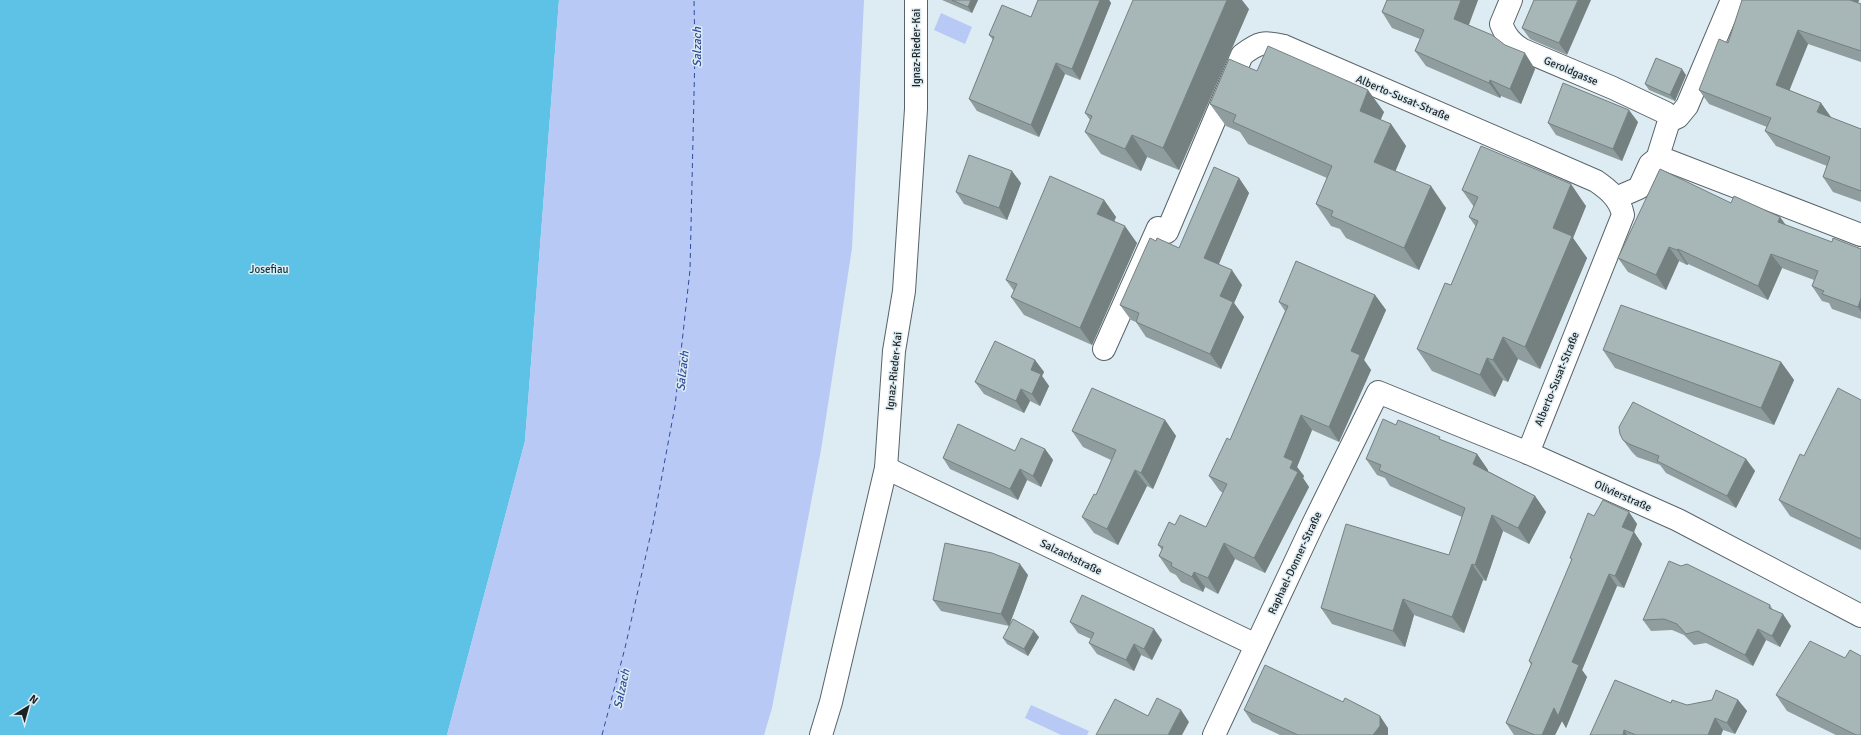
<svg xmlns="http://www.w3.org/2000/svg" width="1861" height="735" font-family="Signika,sans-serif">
	<rect width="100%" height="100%" fill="#ddecf2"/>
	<!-- forest -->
	<polygon fill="#5ec2e6" points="0,0 559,0 525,441 447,735 0,735"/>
	<!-- water -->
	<g fill="#b7c9f4">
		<polygon points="559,0 864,0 852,248 821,450 772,708 764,735 447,735 525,441"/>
		<polygon points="941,13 972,27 965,44 934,30"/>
		<polygon points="1031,705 1089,731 1087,735 1061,735 1025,718"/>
	</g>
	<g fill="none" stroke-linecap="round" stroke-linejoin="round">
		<!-- ferry -->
		<polyline stroke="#324c9e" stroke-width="1" stroke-dasharray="5 4" stroke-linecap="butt" points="602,735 625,648 653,524 675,406 690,270 695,51 694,0"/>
		<defs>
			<g id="minor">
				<path d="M 1511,0 L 1501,24 C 1506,36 1511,43 1523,50 L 1613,88 L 1666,113 L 1669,121 L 1659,153 L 1664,159 L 1861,235"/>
				<polyline points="1669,121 1678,117 1687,106 1732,0"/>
				<polyline points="1616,198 1639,188 1650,164 1660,156"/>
				<path d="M 1104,349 L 1158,228 L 1167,232 L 1242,55 C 1259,42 1264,41 1284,46 L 1596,181 C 1609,190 1620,199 1623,215 L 1528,453"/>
				<polyline points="886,468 1256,645"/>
				<polyline points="821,735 831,702 886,468 894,351 904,291 916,109 916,0"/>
				<polyline points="1214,735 1313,524 1378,392 1528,453 1678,520 1861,616"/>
			</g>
		</defs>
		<!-- minor casing -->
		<use href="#minor" stroke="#576369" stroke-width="24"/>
		<!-- minor -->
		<use href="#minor" stroke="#fff" stroke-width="22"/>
	</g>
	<!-- wall -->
	<g fill="#909d9e">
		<polygon points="942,0 978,0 972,13"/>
		<polygon points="1038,0 1109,0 1111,3 1080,80 1065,74 1039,137 977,111 969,99 993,40 989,35 1031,17"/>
		<polygon points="1387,0 1478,0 1469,25 1535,69 1521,104 1501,96 1500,98 1426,66 1415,51 1420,39 1392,28 1382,12"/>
		<polygon points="1534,0 1567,55 1530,39 1522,28"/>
		<polygon points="1742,0 1859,0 1858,3 1861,4 1861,62 1808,44 1789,90 1821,103 1831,118 1861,129 1861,202 1833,192 1823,177 1827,166 1776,146 1765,131 1767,127 1709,104 1699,90 1728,43"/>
		<polygon points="1249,9 1179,170 1147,157 1141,171 1101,154 1085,132 1090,120 1085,113"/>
		<polygon points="1257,71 1384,112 1380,120 1391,124 1406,146 1395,171 1446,208 1419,270 1346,238 1340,229 1331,226 1316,204 1327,178 1248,144 1240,132 1226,126 1210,104"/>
		<polygon points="1686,75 1675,101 1649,90 1645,84"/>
		<polygon points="1638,122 1622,161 1556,135 1548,123"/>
		<polygon points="1239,178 1249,193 1219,264 1242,285 1234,303 1244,317 1221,369 1146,337 1136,322 1131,320 1120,305 1156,241 1179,248"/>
		<polygon points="1021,183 1007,220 964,204 956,192"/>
		<polygon points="1462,190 1586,206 1573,238 1587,258 1540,369 1518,359 1508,382 1503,380 1495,397 1432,371 1417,349 1451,285 1476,227 1469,217 1474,207"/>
		<polygon points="1104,200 1116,217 1114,221 1137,243 1092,345 1024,315 1011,297 1014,291 1006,280"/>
		<polygon points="1731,203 1780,217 1786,225 1832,242 1861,249 1861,319 1832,309 1829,303 1822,301 1812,286 1814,280 1782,268 1768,300 1688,264 1687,265 1679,261 1666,290 1628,272 1618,258"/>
		<polygon points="1375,295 1386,310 1364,360 1371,370 1339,442 1312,430 1297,467 1304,476 1303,478 1309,487 1265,573 1235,559 1218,594 1205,587 1203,592 1181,582 1176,575 1170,572 1159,556 1162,550 1158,545 1175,525 1206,527 1223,493 1220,491 1209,476 1230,440 1285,311 1279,302"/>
		<polygon points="1603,350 1781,362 1794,380 1774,425 1615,368"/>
		<polygon points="1035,360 1044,372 1042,376 1049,386 1040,406 1030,401 1024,413 984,394 975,382"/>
		<polygon points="1861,400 1861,550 1790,516 1779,500"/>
		<polygon points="1165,420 1176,436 1153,489 1147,486 1118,545 1094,533 1082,517 1096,495 1111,460 1083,447 1072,431"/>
		<polygon points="1396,425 1442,440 1477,454 1488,470 1488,471 1535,496 1546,512 1529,544 1503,531 1486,581 1483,580 1464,633 1414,615 1405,647 1332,624 1321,608 1449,555 1462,517 1390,486 1385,478 1377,475 1366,459"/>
		<polygon points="1623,440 1746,459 1755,471 1736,508 1666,473 1660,465 1637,457 1632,452"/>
		<polygon points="1045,449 1053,460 1041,487 1027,480 1018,500 950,469 943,458"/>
		<polygon points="1629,512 1637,524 1634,532 1642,544 1624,588 1617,586 1582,670 1587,677 1566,728 1562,721 1555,735 1514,735 1506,723 1531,665 1529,661 1572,560 1570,558 1594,516"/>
		<polygon points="1681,566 1770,605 1773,610 1791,626 1780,647 1766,640 1753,666 1706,643 1694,645 1684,635 1672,630 1651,631 1643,620"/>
		<polygon points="1028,575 1009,626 941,611 933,600"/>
		<polygon points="1070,622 1162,640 1152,660 1141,655 1134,671 1097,654 1089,643 1091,639 1078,633"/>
		<polygon points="1039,637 1028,656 1007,644 1003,638"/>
		<polygon points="1776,695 1861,735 1836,735 1787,711"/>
		<polygon points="1738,700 1747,711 1735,734 1723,730 1721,735 1590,735 1671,703 1687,705"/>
		<polygon points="1244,710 1388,728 1388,735 1280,735 1252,722"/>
	</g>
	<!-- shaded-wall -->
	<g fill="#758081">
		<polygon points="971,0 978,0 972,13 968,7"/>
		<polygon points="1100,0 1109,0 1111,3 1080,80 1072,69"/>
		<polygon points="1227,0 1242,0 1249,9 1179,170 1163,148"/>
		<polygon points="1461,0 1478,0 1465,34 1454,19"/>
		<polygon points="1578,0 1591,0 1567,55 1559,43"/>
		<polygon points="1846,0 1859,0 1855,13"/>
		<polygon points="1798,30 1808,44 1786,99 1776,85"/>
		<polygon points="1525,53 1535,69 1521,104 1510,89"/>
		<polygon points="1056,63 1065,74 1039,137 1031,125"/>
		<polygon points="1682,69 1686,75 1675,101 1670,95"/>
		<polygon points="1490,80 1501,96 1500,98 1489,83"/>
		<polygon points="1368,90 1384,112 1375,133 1360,111"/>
		<polygon points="1821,103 1831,117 1827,127 1817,112"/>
		<polygon points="1629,110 1638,122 1622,161 1613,149"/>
		<polygon points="1391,124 1406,146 1390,184 1374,162"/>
		<polygon points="1132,135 1147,157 1141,171 1125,149"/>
		<polygon points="1012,171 1021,183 1007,220 999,208"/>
		<polygon points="1239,178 1249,193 1215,273 1204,258"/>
		<polygon points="1571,184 1586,206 1573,238 1587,258 1540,369 1525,347 1553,228"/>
		<polygon points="1431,186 1446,208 1419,270 1404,248"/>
		<polygon points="1104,200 1116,217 1110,231 1097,214"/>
		<polygon points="1780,217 1790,232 1778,222"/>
		<polygon points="1125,226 1137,243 1092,345 1080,328"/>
		<polygon points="1669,247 1679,261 1666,290 1656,275"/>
		<polygon points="1678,249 1688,264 1687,265 1677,250"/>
		<polygon points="1771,254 1782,268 1768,300 1758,286"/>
		<polygon points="1232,270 1242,285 1234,303 1244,317 1221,369 1210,354 1220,296"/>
		<polygon points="1375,295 1386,310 1364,360 1371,370 1339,442 1329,427 1351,351"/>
		<polygon points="1861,298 1861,312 1858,307"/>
		<polygon points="1503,337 1518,359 1508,382 1493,360"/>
		<polygon points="1487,358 1503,380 1495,397 1480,375"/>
		<polygon points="1035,360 1044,372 1042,376 1049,386 1040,406 1032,394 1031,370"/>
		<polygon points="1781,362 1794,380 1774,425 1761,408"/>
		<polygon points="1021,389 1030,401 1024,413 1016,401"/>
		<polygon points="1301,415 1312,430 1297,467 1304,476 1303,478 1309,487 1265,573 1254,558 1284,457"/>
		<polygon points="1165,420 1176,436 1153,489 1141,473"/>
		<polygon points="1045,449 1053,460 1041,487 1033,476"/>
		<polygon points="1477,454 1488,470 1484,480 1473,464"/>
		<polygon points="1746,459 1755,471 1736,508 1727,496"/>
		<polygon points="1020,469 1027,480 1018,500 1010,489"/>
		<polygon points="1135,470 1147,486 1118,545 1107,529"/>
		<polygon points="1535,496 1546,512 1529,544 1518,528"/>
		<polygon points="1629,512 1637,524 1634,532 1642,544 1624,588 1615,576 1622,527"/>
		<polygon points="1492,515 1503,531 1486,581 1475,565"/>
		<polygon points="1224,543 1235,559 1218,594 1208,578"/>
		<polygon points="1020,564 1028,575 1009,626 1001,614"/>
		<polygon points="1472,564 1483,580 1464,633 1452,617"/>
		<polygon points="1194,572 1205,587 1203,592 1192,577"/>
		<polygon points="1609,574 1617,586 1582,670 1587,677 1566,728 1562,721 1555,735 1542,735"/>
		<polygon points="1403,599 1414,615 1405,647 1393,631"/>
		<polygon points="1783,614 1791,626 1780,647 1772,636"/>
		<polygon points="1154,629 1162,640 1152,660 1144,649"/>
		<polygon points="1758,629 1766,640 1753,666 1745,655"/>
		<polygon points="1034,631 1039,637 1028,656 1024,649"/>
		<polygon points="1134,644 1141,655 1134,671 1126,660"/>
		<polygon points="1738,700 1747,711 1735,734 1727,723"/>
		<polygon points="1181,710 1189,722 1182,735 1168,735"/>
		<polygon points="1380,716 1388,728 1388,735 1373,735"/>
		<polygon points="1715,718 1723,730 1721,735 1708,735"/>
		<polygon points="1624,730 1627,735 1623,735"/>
	</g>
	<!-- building -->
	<g fill="#a7b7b8" stroke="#758081">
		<polygon points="952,0 971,0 968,7"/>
		<polygon points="1038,0 1100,0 1072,69 1056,63 1031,125 969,99 994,37 989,35 1002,5 1031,17"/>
		<polygon points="1133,0 1227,0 1163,148 1132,135 1125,149 1085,132 1092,116 1085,113"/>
		<polygon points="1387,0 1461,0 1454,19 1492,35 1505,45 1525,53 1510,89 1490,80 1489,83 1415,51 1424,30 1382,12"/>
		<polygon points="1534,0 1578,0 1559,43 1522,28"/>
		<polygon points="1742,0 1850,0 1861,4 1861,51 1798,30 1776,85 1821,103 1817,112 1861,129 1861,191 1823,177 1830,157 1765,131 1771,118 1699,90 1719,39 1728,43"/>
		<polygon points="1268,46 1368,90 1360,111 1391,124 1374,162 1431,186 1404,248 1331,216 1333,211 1316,204 1332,166 1233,122 1236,115 1210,104 1229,59 1257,71"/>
		<polygon points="1656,58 1682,69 1670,95 1645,84"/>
		<polygon points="1563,83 1629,110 1613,149 1548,123"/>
		<polygon points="1481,146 1571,184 1553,228 1572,236 1525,347 1503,337 1493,360 1487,358 1480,375 1417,349 1445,283 1451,285 1478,221 1469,217 1478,197 1462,190"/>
		<polygon points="969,155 1012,171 999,208 956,192"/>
		<polygon points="1214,167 1239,178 1204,258 1232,270 1220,296 1233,302 1210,354 1136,322 1139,313 1120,305 1150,238 1156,241 1157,238 1179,248"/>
		<polygon points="1660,169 1731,203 1734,196 1780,217 1778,222 1832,242 1833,238 1861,249 1861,298 1858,307 1822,294 1824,291 1812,286 1818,271 1771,254 1758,286 1678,249 1677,250 1669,247 1656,275 1618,258"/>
		<polygon points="1050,176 1104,200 1097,214 1125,226 1080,328 1011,297 1017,284 1006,280"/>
		<polygon points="1296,261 1375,295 1351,351 1360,355 1329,427 1301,415 1284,457 1293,461 1290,468 1298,472 1254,558 1224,543 1208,578 1194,572 1192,577 1171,566 1172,563 1159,556 1163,547 1158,545 1169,522 1175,525 1180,515 1206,527 1227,484 1209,476 1227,438 1230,440 1288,306 1279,302"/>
		<polygon points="1621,305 1781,362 1761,408 1603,350"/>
		<polygon points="995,341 1035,360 1031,370 1041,374 1032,394 1021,389 1016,401 975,382"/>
		<polygon points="1092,388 1165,420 1141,473 1135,470 1107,529 1082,517 1094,494 1096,495 1116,450 1072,431"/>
		<polygon points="1838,388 1861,400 1861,539 1779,500 1800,454 1804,456"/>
		<polygon points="1633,402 1746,459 1727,496 1657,461 1659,456 1629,444 1623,440 1620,434 1619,427"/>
		<polygon points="1383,419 1396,425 1398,420 1440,437 1439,439 1477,454 1473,464 1535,496 1518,528 1492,515 1475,565 1472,564 1452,617 1403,599 1393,631 1321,608 1346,524 1449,555 1465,508 1379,470 1381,465 1366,459"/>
		<polygon points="958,424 1015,451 1021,438 1045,449 1033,476 1020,469 1010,489 943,458"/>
		<polygon points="1603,500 1629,512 1622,527 1634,532 1615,576 1609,574 1572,662 1579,665 1558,716 1554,708 1542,735 1535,735 1506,723 1532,663 1529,661 1572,559 1570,558 1588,513 1594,516"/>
		<polygon points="945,543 992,553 1020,564 1001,614 933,600"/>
		<polygon points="1669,561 1681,566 1687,564 1770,605 1769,608 1783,614 1772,636 1758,629 1745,655 1698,631 1686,634 1677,624 1664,619 1643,620"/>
		<polygon points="1082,595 1154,629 1144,649 1134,644 1126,660 1089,643 1094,633 1070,622"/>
		<polygon points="1013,619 1034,631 1024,649 1003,638"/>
		<polygon points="1810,641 1845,658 1850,650 1861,656 1861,735 1856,735 1776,695"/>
		<polygon points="1265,665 1343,702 1345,698 1380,716 1380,726 1373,735 1298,735 1244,710"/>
		<polygon points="1615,680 1671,703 1672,700 1687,705 1712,700 1716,690 1738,700 1727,723 1715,718 1708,735 1636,735 1624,730 1623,735 1590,735"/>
		<polygon points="1157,698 1181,710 1168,735 1096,735 1115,699 1148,716"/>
	</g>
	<g text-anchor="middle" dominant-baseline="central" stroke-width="3" stroke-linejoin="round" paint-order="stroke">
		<!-- street labels -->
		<g font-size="11" fill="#1d2224" stroke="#ddecf2">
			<text transform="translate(916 48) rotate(-90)">Ignaz-Rieder-Kai</text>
			<text transform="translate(1571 71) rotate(23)">Geroldgasse</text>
			<text transform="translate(1403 98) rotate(23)">Alberto-Susat-Straße</text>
			<text transform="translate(894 371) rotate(-84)">Ignaz-Rieder-Kai</text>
			<text transform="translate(1557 379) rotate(-68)">Alberto-Susat-Straße</text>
			<text transform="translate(1623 496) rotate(24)">Olivierstraße</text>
			<text transform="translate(1071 557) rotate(26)">Salzachstraße</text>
			<text transform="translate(1295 563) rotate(-65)">Raphael-Donner-Straße</text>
		</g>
		<!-- park labels -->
		<g font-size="11" fill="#063645" stroke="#ddecf2">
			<text x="269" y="269">Josefiau</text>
		</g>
		<!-- water labels -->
		<g font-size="12" font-style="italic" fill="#324c9e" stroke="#ddecf2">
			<text transform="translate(697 47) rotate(-90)">Salzach</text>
			<text transform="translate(683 371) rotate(-84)">Salzach</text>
			<text transform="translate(622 689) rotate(-78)">Salzach</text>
		</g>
	</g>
	<!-- north arrow -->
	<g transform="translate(28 707) rotate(37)" stroke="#ddecf2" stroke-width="3" paint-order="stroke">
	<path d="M0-3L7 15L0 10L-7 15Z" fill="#1d2224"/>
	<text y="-6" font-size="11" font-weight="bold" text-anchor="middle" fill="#1d2224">N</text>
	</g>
</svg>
